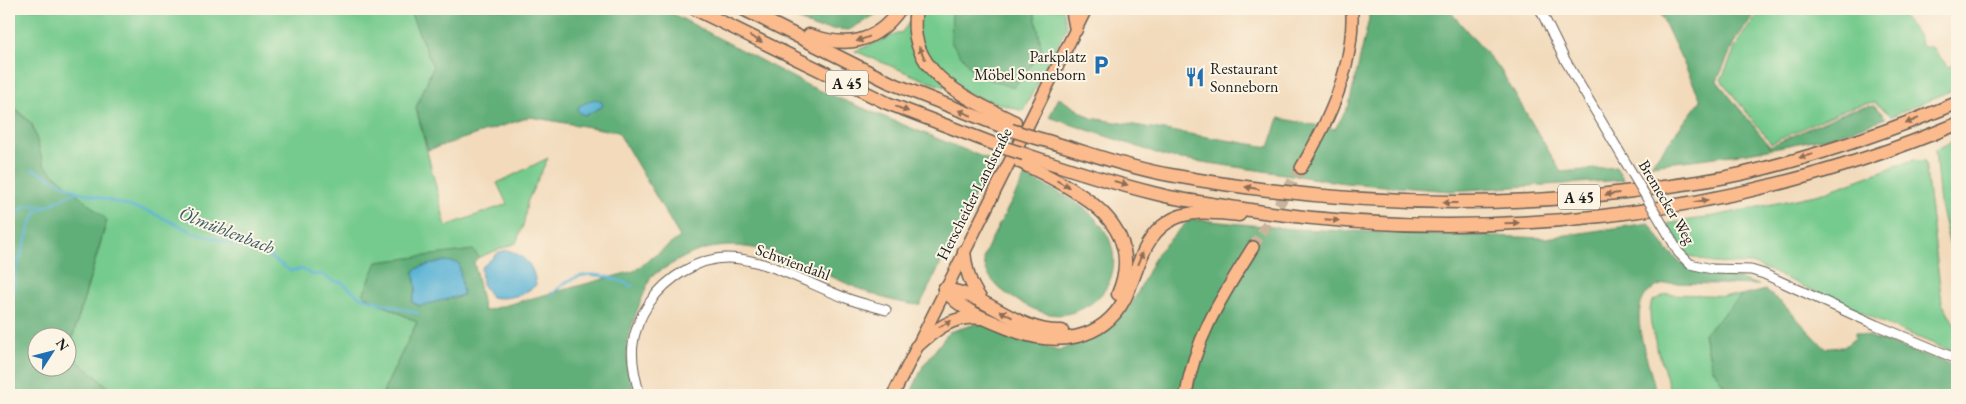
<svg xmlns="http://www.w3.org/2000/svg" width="1966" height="404" font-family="'EB Garamond',serif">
	<rect width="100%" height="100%" fill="#fcf5e5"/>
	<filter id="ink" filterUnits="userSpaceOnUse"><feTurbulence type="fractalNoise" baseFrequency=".02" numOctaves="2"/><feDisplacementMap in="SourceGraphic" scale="10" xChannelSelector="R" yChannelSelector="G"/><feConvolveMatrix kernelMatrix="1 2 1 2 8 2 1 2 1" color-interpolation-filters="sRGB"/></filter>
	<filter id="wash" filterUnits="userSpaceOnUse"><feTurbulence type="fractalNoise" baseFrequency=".0096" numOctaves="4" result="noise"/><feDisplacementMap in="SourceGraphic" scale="20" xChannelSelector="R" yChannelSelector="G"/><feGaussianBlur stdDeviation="1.12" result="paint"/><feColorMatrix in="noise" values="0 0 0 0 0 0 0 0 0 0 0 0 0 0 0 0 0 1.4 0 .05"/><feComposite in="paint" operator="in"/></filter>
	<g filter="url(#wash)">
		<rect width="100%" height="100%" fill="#f2dabb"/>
		<!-- green -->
		<g fill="#75ca8d" stroke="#487354">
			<polygon points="9,9 409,9 433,67 416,108 446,226 507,204 497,183 548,158 527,202 524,223 516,243 479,257 473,250 363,295 417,322 384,390 384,395 118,395 68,353 107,221 68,195 44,165 32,124 12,105 9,105"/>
			<polygon points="919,9 952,9 951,42 1042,51 1034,9 1063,9 1067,27 1023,111 929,82 855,51 902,32"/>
			<polygon points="1762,9 1897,9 1918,35 1922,45 1933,48 1948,67 1957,64 1957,88 1892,116 1874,102 1848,108 1771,143 1721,80 1739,40"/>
			<polygon points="1957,139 1957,304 1950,247 1940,205 1935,150"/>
			<polygon points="1912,160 1925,161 1942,303 1957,328 1957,351 1946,349 1893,327 1754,264 1713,263 1687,255 1667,224 1720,215 1820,194"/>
			<path d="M 1667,294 L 1741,296 L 1704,335 L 1712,367 L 1730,395 L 1670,395 C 1667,368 1643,323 1652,301 Z"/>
		</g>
		<!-- forest -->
		<g fill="#60ae78" stroke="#3e654a" fill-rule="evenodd">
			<path d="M 409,9 L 664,9 L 809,86 L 992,161 L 920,305 C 849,301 780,231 706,249 C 687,253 668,267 651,276 C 635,318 615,349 636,395 L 384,395 L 384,390 L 417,322 L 363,295 L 377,262 L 473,250 L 479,257 L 474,262 L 484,311 L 634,271 L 680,237 L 618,132 L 530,117 L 428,150 L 416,108 L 433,67 ZM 445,261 L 460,297 L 438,300 L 419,306 L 412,302 L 416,289 L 414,271 L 420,267 Z"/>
			<polygon points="778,9 885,9 849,30 815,28"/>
			<polygon points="952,9 1034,9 1042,51 1013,88 975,74 951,42"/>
			<polygon points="1368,9 1448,9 1500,69 1561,172 1616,167 1624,180 1451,191 1345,183 1168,157 1049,117 1059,98 1091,118 1269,147 1279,118 1335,129 1349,105 1369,19"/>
			<polygon points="1658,9 1759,9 1736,39 1717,81 1770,146 1850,110 1874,105 1886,118 1834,136 1748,153 1651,165 1701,100"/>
			<path d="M 9,105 L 11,105 L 32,124 L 44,165 L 107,220 L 68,353 L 118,395 L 9,395 ZM 68,336 L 68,366 L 38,366 L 38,336 Z"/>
			<path d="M 1025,176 C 1051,189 1083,201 1101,225 C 1128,261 1110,305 1066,314 C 1047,318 1026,306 1010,296 C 997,288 983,273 984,257 C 985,248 1019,189 1025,176 Z"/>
			<path d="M 1190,219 L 1293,229 L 1546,238 L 1649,223 L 1667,250 L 1685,266 L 1699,273 L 1722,273 L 1759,285 L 1671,283 C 1613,290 1651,359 1656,395 L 910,395 L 923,366 L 949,332 L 979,323 L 1058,351 L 1106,332 L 1132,304 L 1157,253 Z"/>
			<polygon points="1765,290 1784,305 1825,348 1844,347 1855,338 1855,332 1957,366 1957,395 1730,395 1712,367 1704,334 1741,296"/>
		</g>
		<!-- water -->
		<g fill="#58b2d5" stroke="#3a6778">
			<polygon points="594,99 601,101 603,106 586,115 581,114 577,110 579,106"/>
			<path d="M 508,250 C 526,257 534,266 536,285 C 523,296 507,300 491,297 L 482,284 L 481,268 L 499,252 Z"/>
			<polygon points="445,261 459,263 463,295 420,306 412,302 416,289 414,271 420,267"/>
		</g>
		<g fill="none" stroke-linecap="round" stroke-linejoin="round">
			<!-- stream -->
			<g stroke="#58b2d5" stroke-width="2.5">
				<polyline points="32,169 77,191"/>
				<polyline points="9,220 25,206 45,205"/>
				<path d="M 551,296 C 575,268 600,271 632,286"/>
				<polyline points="9,322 12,311 15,274 32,220 38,211 77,191 150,212 193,232 264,253 291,271 302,269 312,275 322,274 332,281 341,282 360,297 418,313"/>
			</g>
		</g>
	</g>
	<g filter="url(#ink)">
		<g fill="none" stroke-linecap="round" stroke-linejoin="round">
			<!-- major-tunnel -->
			<polyline stroke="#c7b49b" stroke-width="11" stroke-dasharray="11 5.5" stroke-linecap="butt" points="1253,247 1301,168"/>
			<defs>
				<g id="minor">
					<polyline points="1540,9 1564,58 1626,163"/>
					<polyline points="1670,237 1678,252 1690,264 1712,269 1751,270 1764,274 1876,325 1957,359"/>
					<path d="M 640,395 C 629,359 628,334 650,302 C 667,278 698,258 727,258 C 766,258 810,285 846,298 C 859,303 873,306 886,310"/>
				</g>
				<g id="major">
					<path d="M 1301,168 C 1330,119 1354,67 1352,9"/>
					<polyline points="893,395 1086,9"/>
					<path d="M 1186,395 C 1194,339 1223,295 1253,247"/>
				</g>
				<g id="highway">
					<polyline points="695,9 887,103 1002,147"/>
					<polyline points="743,9 891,83 1011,130"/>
					<path d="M 916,9 C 904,73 968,99 1015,122"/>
					<polyline points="1072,9 1076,30"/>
					<path d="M 809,35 C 847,48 875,44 900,9"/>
					<path d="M 1033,137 C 1079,149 1123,167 1170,175 C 1324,203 1478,211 1633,191 C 1669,186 1706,182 1741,174 C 1815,157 1887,132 1957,103"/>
					<path d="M 1024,154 C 1068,169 1112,183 1157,194 C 1183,201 1211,203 1237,208 C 1478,247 1732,218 1957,124"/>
					<path d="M 1020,162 C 1072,188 1149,221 1118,294"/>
					<path d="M 964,251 C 966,269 969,283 980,298"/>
					<path d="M 944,289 C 962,312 988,320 1015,331 C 1055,346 1102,341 1124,300 C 1138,273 1141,239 1168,222 C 1189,208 1215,213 1239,215"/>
					<path d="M 944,289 C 987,294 1018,333 1062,331"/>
					<path d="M 916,347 C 936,329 953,315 981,318"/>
				</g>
			</defs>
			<!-- minor casing -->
			<use href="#minor" stroke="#675e54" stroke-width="11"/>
			<!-- major casing -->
			<use href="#major" stroke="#675e54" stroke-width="14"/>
			<!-- highway casing -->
			<use href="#highway" stroke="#675e54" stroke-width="15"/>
			<!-- minor -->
			<use href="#minor" stroke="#fff" stroke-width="9"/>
			<!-- major -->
			<use href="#major" stroke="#fbbb8d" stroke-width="11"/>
			<!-- highway -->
			<use href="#highway" stroke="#fbbb8d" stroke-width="12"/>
			<defs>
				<polyline id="minor-bridge" points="1626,163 1670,237"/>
				<g id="highway-bridge">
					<polyline points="1011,130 1033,137"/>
					<polyline points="1002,147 1024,154"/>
				</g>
			</defs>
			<!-- minor-bridge casing -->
			<use href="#minor-bridge" stroke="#675e54" stroke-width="11" stroke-linecap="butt"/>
			<!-- highway-bridge casing -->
			<use href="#highway-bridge" stroke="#675e54" stroke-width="15" stroke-linecap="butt"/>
			<!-- minor-bridge -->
			<use href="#minor-bridge" stroke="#fff" stroke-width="9"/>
			<!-- highway-bridge -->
			<use href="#highway-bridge" stroke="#fbbb8d" stroke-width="12"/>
		</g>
		<!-- one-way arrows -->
		<defs><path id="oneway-solid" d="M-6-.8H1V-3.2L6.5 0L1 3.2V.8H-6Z" transform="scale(1.25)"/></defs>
		<g fill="#8c6c54">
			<use href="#oneway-solid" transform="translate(756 39) rotate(26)"/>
			<use href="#oneway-solid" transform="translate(863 39) rotate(160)"/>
			<use href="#oneway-solid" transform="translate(922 53) rotate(-117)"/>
			<use href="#oneway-solid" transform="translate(902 109) rotate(22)"/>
			<use href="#oneway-solid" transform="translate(965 113) rotate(-158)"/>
			<use href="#oneway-solid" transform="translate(1912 121) rotate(157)"/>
			<use href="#oneway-solid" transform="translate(1806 156) rotate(165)"/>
			<use href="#oneway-solid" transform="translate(1121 183) rotate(16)"/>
			<use href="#oneway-solid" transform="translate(1063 184) rotate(29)"/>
			<use href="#oneway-solid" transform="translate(1252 188) rotate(-171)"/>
			<use href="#oneway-solid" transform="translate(1612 194) rotate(173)"/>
			<use href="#oneway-solid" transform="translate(1701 201) rotate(-9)"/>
			<use href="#oneway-solid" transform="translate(1450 203) rotate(-180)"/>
			<use href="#oneway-solid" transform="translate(1332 220) rotate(5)"/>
			<use href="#oneway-solid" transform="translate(1512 223) rotate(-2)"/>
			<use href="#oneway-solid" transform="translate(1141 258) rotate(-68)"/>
			<use href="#oneway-solid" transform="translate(1006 314) rotate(-151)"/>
			<use href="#oneway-solid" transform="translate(945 324) rotate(-27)"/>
		</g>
	</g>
	<!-- icons -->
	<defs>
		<symbol id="parking-bare" viewBox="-9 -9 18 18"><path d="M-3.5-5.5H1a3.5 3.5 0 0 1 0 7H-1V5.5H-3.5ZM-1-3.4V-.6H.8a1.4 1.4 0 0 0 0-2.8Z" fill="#1f6fb2" stroke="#fcf5e5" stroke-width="2.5" paint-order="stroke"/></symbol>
		<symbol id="restaurant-bare" viewBox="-9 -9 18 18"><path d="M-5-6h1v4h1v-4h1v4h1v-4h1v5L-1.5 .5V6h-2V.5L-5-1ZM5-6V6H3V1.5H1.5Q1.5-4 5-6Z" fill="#1f6fb2" stroke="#fcf5e5" stroke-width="2.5" paint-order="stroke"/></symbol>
	</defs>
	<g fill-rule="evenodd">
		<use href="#parking-bare" x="1087" y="51" width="28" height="28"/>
		<use href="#restaurant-bare" x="1181" y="63" width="28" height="28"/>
	</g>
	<g text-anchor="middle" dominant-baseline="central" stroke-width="4" stroke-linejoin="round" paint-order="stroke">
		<!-- shield labels -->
		<g fill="#fcf5e5" stroke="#5f5d58" stroke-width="1">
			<rect x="826" y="70.5" width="42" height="25" rx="4"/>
			<rect x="1558" y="184.5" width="42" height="25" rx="4"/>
		</g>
		<g font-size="15" font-weight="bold" fill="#1c1c1c">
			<text x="847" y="83">A 45</text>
			<text x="1579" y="197">A 45</text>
		</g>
		<!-- poi labels -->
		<g font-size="16" fill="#1c1c1c" stroke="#fcf5e5" text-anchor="end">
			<text x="1086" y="56">Parkplatz<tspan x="1086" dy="18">Möbel Sonneborn</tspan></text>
			<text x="1210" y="68" text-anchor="start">Restaurant<tspan x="1210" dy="18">Sonneborn</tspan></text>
		</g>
		<!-- street labels -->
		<g font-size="16" fill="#1c1c1c" stroke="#fcf5e5">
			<text transform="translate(974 194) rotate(-63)">Herscheider Landstraße</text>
			<text transform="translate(1667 202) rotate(59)">Bremecker Weg</text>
			<text transform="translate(793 262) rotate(20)">Schwiendahl</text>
		</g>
		<!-- water labels -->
		<g font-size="18" font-style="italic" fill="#345866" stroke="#fcf5e5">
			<text transform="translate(227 230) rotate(21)">Ölmühlenbach</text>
		</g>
	</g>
	<!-- margin -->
	<rect width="1966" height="404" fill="none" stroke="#fcf5e5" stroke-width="30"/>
	<!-- north arrow -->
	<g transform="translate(52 352) rotate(54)"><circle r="24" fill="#fcf5e5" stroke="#a29e95"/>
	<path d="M0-4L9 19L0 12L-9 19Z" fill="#1f6fb2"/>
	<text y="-8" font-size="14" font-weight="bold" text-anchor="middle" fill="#1c1c1c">N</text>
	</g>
</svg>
